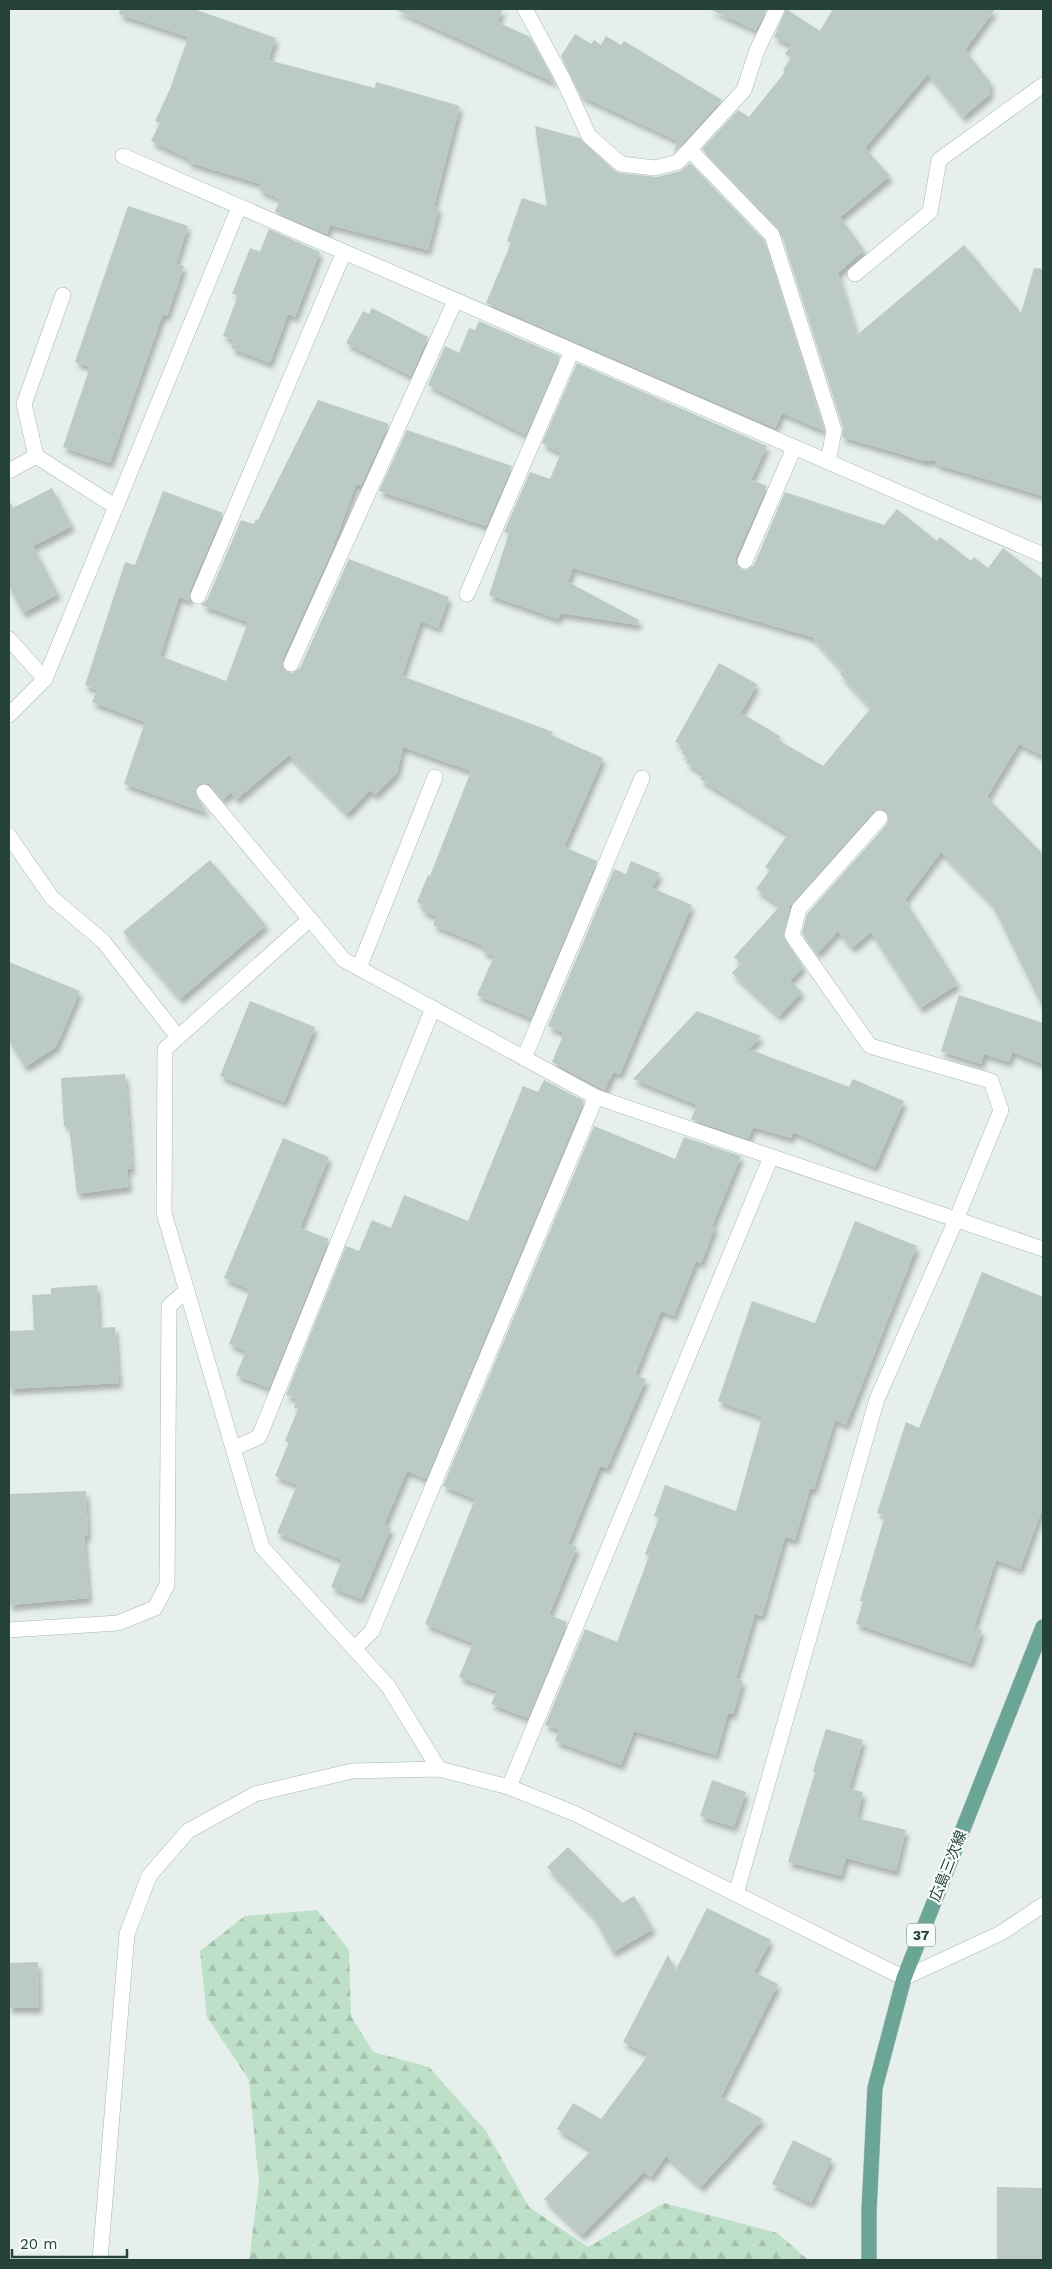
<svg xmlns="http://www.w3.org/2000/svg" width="1052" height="2269" font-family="'Work Sans','Noto Sans JP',sans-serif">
	<defs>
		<pattern id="forest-firs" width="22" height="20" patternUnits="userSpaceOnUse" patternTransform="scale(1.25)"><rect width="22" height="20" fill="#bfe0c8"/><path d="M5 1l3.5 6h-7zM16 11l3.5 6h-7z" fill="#a4c1ad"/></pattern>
		<filter id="shadow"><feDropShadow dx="3" dy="5.5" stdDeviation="2.5" flood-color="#0004"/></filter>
	</defs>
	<rect width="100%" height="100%" fill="#e6efeb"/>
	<!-- forest -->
	<polygon fill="url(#forest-firs)" points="317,1910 349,1950 351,2016 373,2052 429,2067 486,2131 529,2207 588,2247 664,2203 777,2233 806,2258 806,2260 249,2260 259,2183 249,2080 207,2017 200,1951 245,1916"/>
	<!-- building -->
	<g fill="#bbcac4" filter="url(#shadow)">
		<polygon points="120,9 194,9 276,38 268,60 375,88 376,82 460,106 434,206 439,207 428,250 330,225 327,234 275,212 280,199 259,190 261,184 188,162 189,159 151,141 160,123 155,121 170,89 188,37 119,14"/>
		<polygon points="394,9 503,9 497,22 530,37 555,83"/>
		<polygon points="709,9 767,9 756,30"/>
		<polygon points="786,9 820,31 833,9 995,9 965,50 990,82 990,94 963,117 928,74 865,148 890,176 840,217 864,250 838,273 857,335 964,245 1021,313 1034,268 1043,269 1043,496 935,464 937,461 925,461 842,437 843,427 781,232 702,149 738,110 749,117 785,72 783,70 791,58 785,54 791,45 774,37"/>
		<polygon points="575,34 591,44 594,40 601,45 606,36 621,45 624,41 722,100 673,154 678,141 581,96 561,56"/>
		<polygon points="535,126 580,138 615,171 620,173 657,177 681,171 690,163 764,240 824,431 782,413 775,428 486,303 511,243 507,241 522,198 547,206"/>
		<polygon points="128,206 188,226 176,264 184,266 167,316 163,314 110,463 63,447 90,367 75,362"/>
		<polygon points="269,229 320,252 295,317 288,314 270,363 231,348 234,340 223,336 238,295 232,294 250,248 260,252"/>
		<polygon points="372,308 428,337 411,376 346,343 363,311 369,314"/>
		<polygon points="479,321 560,356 526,435 428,385 445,346 459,353 469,328 475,330"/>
		<polygon points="577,363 767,446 751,480 767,486 736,557 736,563 741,569 747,570 754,565 785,492 884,525 897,509 937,541 940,537 971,561 974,557 988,568 1003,548 1043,579 1043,756 1019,744 987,797 1043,854 1043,1008 992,904 941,852 905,900 958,984 920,1008 871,932 852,948 838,931 817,954 802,933 807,914 887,824 889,815 881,809 873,812 790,906 783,936 803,967 790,981 802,992 779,1016 732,973 741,963 734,957 780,906 756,889 770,870 765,867 788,834 700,779 704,774 686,763 689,758 681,753 685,747 675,742 719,663 757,684 741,713 780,736 778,740 823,766 871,708 840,674 843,671 812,637 573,568 568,582 639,620 638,625 561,613 558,619 489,595 509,533 504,532 530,472 550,479 561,453 542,443"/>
		<polygon points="318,400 389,424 361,485 356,484 331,552 282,660 284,670 292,673 300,668 349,559 449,597 438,628 421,621 402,676 553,732 551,735 603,758 564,847 597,861 531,1018 477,995 494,956 482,951 484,946 433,925 437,916 422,911 423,905 417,902 428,875 430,876 471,771 403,747 397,773 375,795 370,790 347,814 289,755 237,799 231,792 223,800 208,783 198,785 195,794 207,813 124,784 145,722 92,702 97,690 85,685 125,562 135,565 163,491 223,513 189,592 190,601 179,597 160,656 226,681 248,622 201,605 207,600 241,520 254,524 256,519 258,520"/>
		<polygon points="407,430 512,466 486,526 379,491"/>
		<polygon points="52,488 72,526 33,546 58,594 23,613 9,586 9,500 13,508"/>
		<polygon points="210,860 266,925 180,999 123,932"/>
		<polygon points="631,861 660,873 652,888 692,905 620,1074 613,1072 605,1090 552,1062 564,1033 548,1026 614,869 626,874"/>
		<polygon points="9,962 80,991 56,1047 25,1067 9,1040"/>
		<polygon points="959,995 1043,1023 1043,1064 1012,1052 1009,1062 984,1054 981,1064 941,1051"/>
		<polygon points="250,1001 315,1027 284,1102 220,1076"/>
		<polygon points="697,1011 761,1036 749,1049 849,1087 853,1079 904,1101 875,1167 793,1132 791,1138 753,1127 748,1139 691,1119 697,1105 633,1079"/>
		<polygon points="125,1074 132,1169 127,1169 129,1187 77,1194 69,1126 64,1126 61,1078"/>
		<polygon points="544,1080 584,1101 426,1479 407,1471 384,1525 391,1528 361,1599 331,1587 342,1560 277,1533 297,1485 275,1476 289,1442 285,1441 298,1409 294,1408 297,1399 286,1395 346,1246 359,1251 372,1220 391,1228 404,1195 468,1221 523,1086 538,1092"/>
		<polygon points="594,1126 675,1159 684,1137 741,1156 712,1226 715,1227 701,1263 696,1261 674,1316 661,1311 635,1375 646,1379 607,1468 600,1466 568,1544 577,1547 549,1615 567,1622 528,1718 491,1704 497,1691 459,1677 473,1643 425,1624 475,1499 443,1486"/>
		<polygon points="283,1138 329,1157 300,1228 329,1239 269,1388 236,1375 246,1351 229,1344 250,1290 224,1278"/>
		<polygon points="855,1221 917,1246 846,1425 835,1420 814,1489 810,1488 795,1540 785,1537 762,1616 755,1614 736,1679 743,1681 733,1714 728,1713 716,1755 634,1731 621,1765 555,1741 559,1730 545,1725 585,1629 617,1642 649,1556 645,1554 659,1518 654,1516 665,1485 736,1511 762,1417 718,1401 752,1301 815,1323"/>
		<polygon points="982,1272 1043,1297 1043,1507 1020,1569 996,1560 974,1628 982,1630 971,1663 856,1624 863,1601 860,1601 885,1515 877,1513 906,1422 919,1428"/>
		<polygon points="97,1285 99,1328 115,1327 119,1383 9,1389 9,1331 34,1330 32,1295 51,1294 51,1288"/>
		<polygon points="86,1491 88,1536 84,1536 89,1598 9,1605 9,1494"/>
		<polygon points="826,1729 863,1740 849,1789 863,1792 857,1818 906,1830 896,1871 846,1858 841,1876 788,1862 815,1772 813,1771"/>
		<polygon points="712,1780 746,1792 734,1827 700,1816"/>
		<polygon points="568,1847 622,1903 634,1896 653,1929 613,1952 593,1916 547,1867"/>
		<polygon points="707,1908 771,1940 754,1972 778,1984 721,2097 763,2119 701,2187 666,2156 651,2177 644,2172 582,2235 544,2199 592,2150 557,2129 573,2103 601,2119 649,2054 623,2042 668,1955 676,1970"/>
		<polygon points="38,1962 39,2008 9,2008 9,1963"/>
		<polygon points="793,2140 832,2159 811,2203 772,2184"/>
		<polygon points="997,2187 1043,2188 1043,2260 997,2260"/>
	</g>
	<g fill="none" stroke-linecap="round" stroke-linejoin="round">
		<defs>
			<g id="minor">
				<polyline points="525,9 563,79 589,136 621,164 655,168 678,162 744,90 757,50 777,9"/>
				<polyline points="690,150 772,235 834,430 828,462"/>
				<polyline points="123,156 1043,555"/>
				<polyline points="855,274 930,212 939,160 1043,85"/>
				<polyline points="63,295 24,404 36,456 116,507"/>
				<polyline points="9,471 36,456"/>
				<polyline points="745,561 794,448"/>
				<polyline points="467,594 572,351"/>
				<polyline points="198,596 344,252"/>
				<polyline points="9,639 45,679"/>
				<polyline points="291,664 455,301"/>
				<polyline points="9,715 45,679 239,207"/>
				<polyline points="204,792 344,960 524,1058 596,1097 1043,1249"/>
				<polyline points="9,836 52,898 103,941 178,1037"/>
				<polyline points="310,919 165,1049 164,1213 262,1547 388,1686 439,1769"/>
				<polyline points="359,968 435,777"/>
				<polyline points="524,1058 642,778"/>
				<polyline points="234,1448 259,1437 433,1008"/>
				<polyline points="9,1630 118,1623 155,1608 167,1585 169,1306 187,1290"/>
				<polyline points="355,1648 372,1631 596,1097"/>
				<polyline points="509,1787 771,1157"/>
				<polyline points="736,1894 877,1399 956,1220 1001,1110 991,1081 870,1046 792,935 799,909 880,818"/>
				<polyline points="904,1978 1001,1933 1043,1905"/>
			</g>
			<polyline id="tertiary" points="100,2260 127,1934 149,1876 188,1831 255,1794 352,1771 439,1769 509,1787 576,1814 904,1978"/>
			<polyline id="primary" points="869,2260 869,2211 875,2088 904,1978 1043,1627"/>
		</defs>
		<!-- minor casing -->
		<use href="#minor" stroke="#a8b8b2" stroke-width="16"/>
		<!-- tertiary casing -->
		<use href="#tertiary" stroke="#a8b8b2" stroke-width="16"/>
		<!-- primary casing -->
		<use href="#primary" stroke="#c2cac8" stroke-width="16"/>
		<!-- minor -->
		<use href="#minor" stroke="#fff" stroke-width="15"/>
		<!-- tertiary -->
		<use href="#tertiary" stroke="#fff" stroke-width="15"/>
		<!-- primary -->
		<use href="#primary" stroke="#6aa596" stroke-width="15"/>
	</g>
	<g text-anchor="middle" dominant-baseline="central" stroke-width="4.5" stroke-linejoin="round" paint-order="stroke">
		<!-- shield labels -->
		<rect fill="#f7fbf9" stroke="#637a73" stroke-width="1" x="907" y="1923.5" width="28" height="23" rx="4"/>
		<g font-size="14" font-weight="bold" fill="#24423a">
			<text x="921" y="1935">37</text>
		</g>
		<!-- street labels -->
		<g font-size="15" fill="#24423a" stroke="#f7fbf9">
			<text transform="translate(948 1866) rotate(-68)">広島三次線</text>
		</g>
	</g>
	<!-- border -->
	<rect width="1052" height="2269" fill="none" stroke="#24423a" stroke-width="20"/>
	<!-- scale -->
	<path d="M12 2249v8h115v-8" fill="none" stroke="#24423a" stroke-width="2.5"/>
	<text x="20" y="2249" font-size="15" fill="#24423a" stroke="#f7fbf9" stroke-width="4" paint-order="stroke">20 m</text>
</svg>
